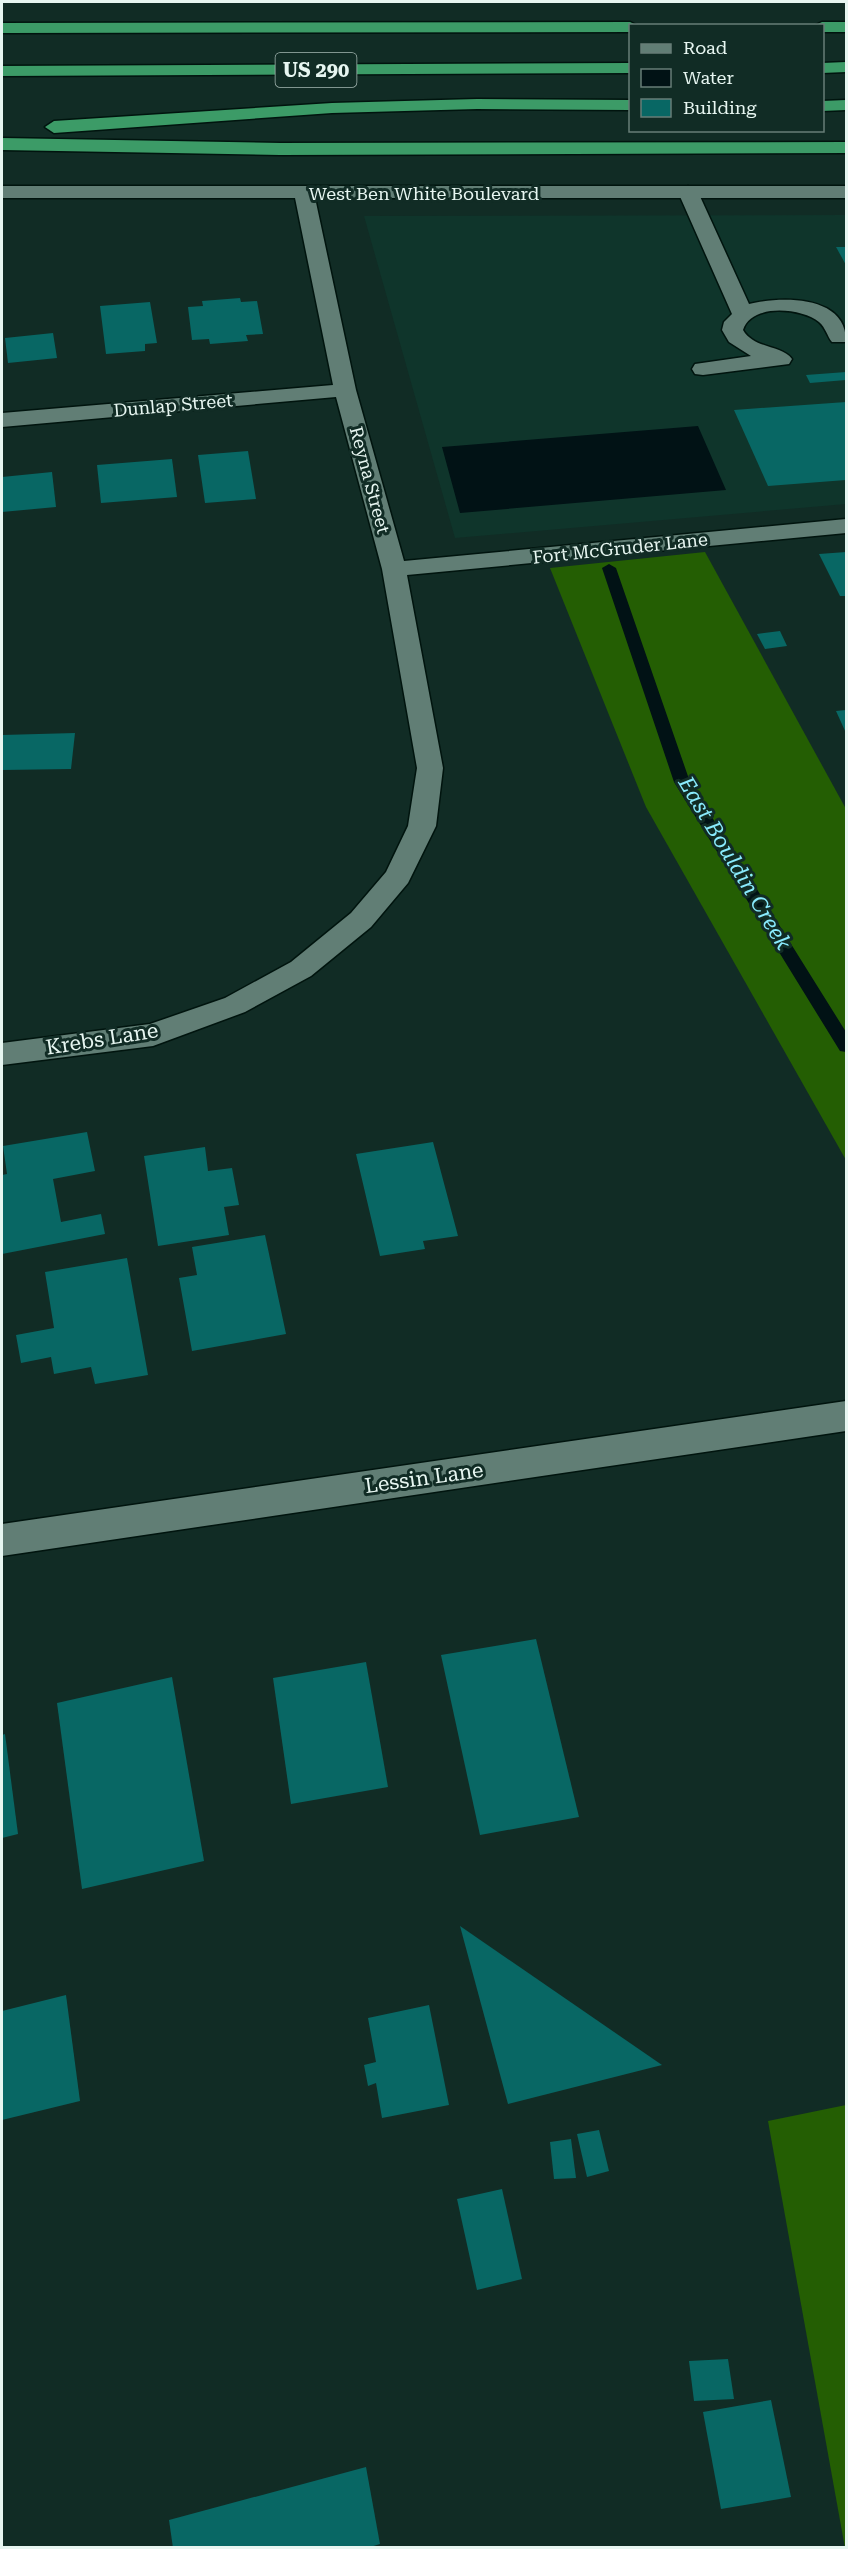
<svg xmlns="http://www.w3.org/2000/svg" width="848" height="2549" font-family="'Roboto Serif',serif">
	<rect width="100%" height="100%" fill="#112c25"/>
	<!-- built -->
	<polygon fill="#0f352b" points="846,215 846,504 455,538 364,216"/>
	<!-- forest -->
	<g fill="#245e03">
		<polygon points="705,552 846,809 846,1160 646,807 550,568"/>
		<polygon points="846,2105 846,2547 845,2548 768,2121"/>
	</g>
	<!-- water -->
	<polygon fill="#011215" points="698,426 726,490 460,513 442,447"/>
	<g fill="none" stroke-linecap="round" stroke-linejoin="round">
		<!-- stream -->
		<polygon fill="#011215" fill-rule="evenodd" points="609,564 616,568 690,782 846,1032 846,1052 840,1051 674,782 602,568"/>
	</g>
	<!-- building -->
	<g fill="#086764">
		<polygon points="836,247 846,247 846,265"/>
		<polygon points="240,298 241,302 257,301 263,334 246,335 248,341 210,344 209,339 192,340 188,307 203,306 202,301"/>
		<polygon points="150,302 157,343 145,344 145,351 106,354 100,306"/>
		<polygon points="53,333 57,358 8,363 5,338"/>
		<polygon points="846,372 846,380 810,383 806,375"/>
		<polygon points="846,402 846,480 768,486 734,410"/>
		<polygon points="248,451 256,499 205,503 198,455"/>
		<polygon points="172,459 177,497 101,503 97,465"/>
		<polygon points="52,472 56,507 2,512 2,477"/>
		<polygon points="846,552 846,596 840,596 819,554"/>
		<polygon points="780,631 787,646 765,649 757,634"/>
		<polygon points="846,710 846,733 836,711"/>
		<polygon points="75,733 71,769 2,770 2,735"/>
		<polygon points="87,1132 95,1171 53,1179 61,1222 101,1214 105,1234 2,1254 2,1175 7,1174 3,1146"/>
		<polygon points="433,1142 458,1236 423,1241 425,1249 380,1256 356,1154"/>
		<polygon points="205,1147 208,1171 232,1168 239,1205 224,1207 229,1235 158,1246 144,1156"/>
		<polygon points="265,1235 286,1334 192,1351 179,1278 197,1275 192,1247"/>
		<polygon points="127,1258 148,1375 95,1384 91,1367 54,1374 51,1357 21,1363 16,1335 54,1328 45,1272"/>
		<polygon points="536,1639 579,1817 480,1835 441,1655"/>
		<polygon points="366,1662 388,1787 291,1804 273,1678"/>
		<polygon points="172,1677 204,1861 82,1889 57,1703"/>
		<polygon points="5,1734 18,1834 2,1838 2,1735"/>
		<polygon points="460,1926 662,2065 508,2104"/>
		<polygon points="66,1995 80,2101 2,2120 2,2011"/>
		<polygon points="429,2005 449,2105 382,2118 376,2083 368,2086 364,2065 376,2062 368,2018"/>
		<polygon points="599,2130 609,2171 587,2177 577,2134"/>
		<polygon points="571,2139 576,2178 554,2179 550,2142"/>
		<polygon points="502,2189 522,2279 477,2290 457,2199"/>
		<polygon points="728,2359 734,2399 694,2401 689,2361"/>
		<polygon points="771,2400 791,2497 721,2509 703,2412"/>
		<polygon points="366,2467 380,2544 367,2548 173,2548 169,2520"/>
	</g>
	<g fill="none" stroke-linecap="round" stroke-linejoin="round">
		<defs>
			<path id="service" d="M 688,186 L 698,192 L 749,304 C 782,296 847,295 846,342 L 832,342 C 827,336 826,328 819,322 C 802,308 751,303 743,330 C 754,349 782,345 792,359 L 789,364 L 703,375 L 695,374 L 692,369 L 695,364 L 751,356 L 729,342 L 722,330 L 724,322 L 732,314 L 678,192 Z"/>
			<g id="minor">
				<polygon points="304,187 314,193 356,390 404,561 846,519 846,533 407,575 443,768 436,826 408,883 371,927 311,976 245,1012 153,1046 2,1065 2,1043 150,1024 225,998 291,962 351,913 386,872 408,826 417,768 382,569 336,397 2,427 2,413 333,385 294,193"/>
				<polygon points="846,1401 846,1431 2,1556 2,1524"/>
			</g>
			<rect id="secondary" x="2" y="186" width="844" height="12"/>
			<g id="motorway">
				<polygon points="630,22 638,26 630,26 630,32 2,33 2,23"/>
				<polygon points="822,22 846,22 846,32 822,32 822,26 814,26"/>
				<polygon points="846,62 846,72 822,73 822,63"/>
				<polygon points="630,63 630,73 2,76 2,66"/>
				<polygon points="477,99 630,100 630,110 477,109 332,113 54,133 45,127 54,121 332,103"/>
				<polygon points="846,100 846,110 822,111 822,101"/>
				<polygon points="2,138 280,143 846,142 846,153 280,155 2,150"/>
			</g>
		</defs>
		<!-- service casing -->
		<use href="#service" stroke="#00140e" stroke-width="3"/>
		<!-- minor casing -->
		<use href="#minor" stroke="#00140e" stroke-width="3"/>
		<!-- secondary casing -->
		<use href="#secondary" stroke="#00140e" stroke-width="3"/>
		<!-- motorway casing -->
		<use href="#motorway" stroke="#00140e" stroke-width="3"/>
		<!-- service -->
		<use href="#service" fill="#617e75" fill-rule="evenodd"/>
		<!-- minor -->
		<use href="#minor" fill="#617e75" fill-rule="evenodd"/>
		<!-- secondary -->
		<use href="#secondary" fill="#617e75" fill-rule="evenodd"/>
		<!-- motorway -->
		<use href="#motorway" fill="#3c9b67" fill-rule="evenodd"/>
	</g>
	<g text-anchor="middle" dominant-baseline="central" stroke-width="6" stroke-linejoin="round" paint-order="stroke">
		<!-- far-street labels -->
		<g font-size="18" fill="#e7f6f1" stroke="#112c25">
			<text x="424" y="193">West Ben White Boulevard</text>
			<text transform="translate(173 405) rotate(-5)">Dunlap Street</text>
			<text transform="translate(370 480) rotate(75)">Reyna Street</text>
			<text transform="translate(620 548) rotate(-6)">Fort McGruder Lane</text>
		</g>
		<!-- shield labels -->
		<rect fill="#112c25" stroke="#a7b9b4" stroke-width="1.5" x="275.5" y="53" width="81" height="34" rx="4.5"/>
		<g font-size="20" font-weight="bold" fill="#e7f6f1">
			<text x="316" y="70">US 290</text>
		</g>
		<!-- street labels -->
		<g font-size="21" fill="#e7f6f1" stroke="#112c25">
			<text transform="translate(102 1039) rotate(-9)">Krebs Lane</text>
			<text transform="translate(424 1478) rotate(-8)">Lessin Lane</text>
		</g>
		<!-- water labels -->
		<g font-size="22" font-style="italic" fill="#89ebfd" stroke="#112c25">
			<text transform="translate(735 863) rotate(59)">East Bouldin Creek</text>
		</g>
	</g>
	<!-- border -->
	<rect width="848" height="2549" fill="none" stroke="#e7f6f1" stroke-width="6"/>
	<!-- legend -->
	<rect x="629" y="24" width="195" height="108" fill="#112c25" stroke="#677d77" stroke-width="1.5"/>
	<rect x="641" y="44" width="30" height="9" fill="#617e75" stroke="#677d77" stroke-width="1.5"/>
	<text x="683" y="54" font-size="18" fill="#e7f6f1">Road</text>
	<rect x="641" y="69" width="30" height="18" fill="#011215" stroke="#677d77" stroke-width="1.5"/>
	<text x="683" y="84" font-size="18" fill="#e7f6f1">Water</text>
	<rect x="641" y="99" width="30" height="18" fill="#086764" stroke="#677d77" stroke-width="1.5"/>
	<text x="683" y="114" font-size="18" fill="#e7f6f1">Building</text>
</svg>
